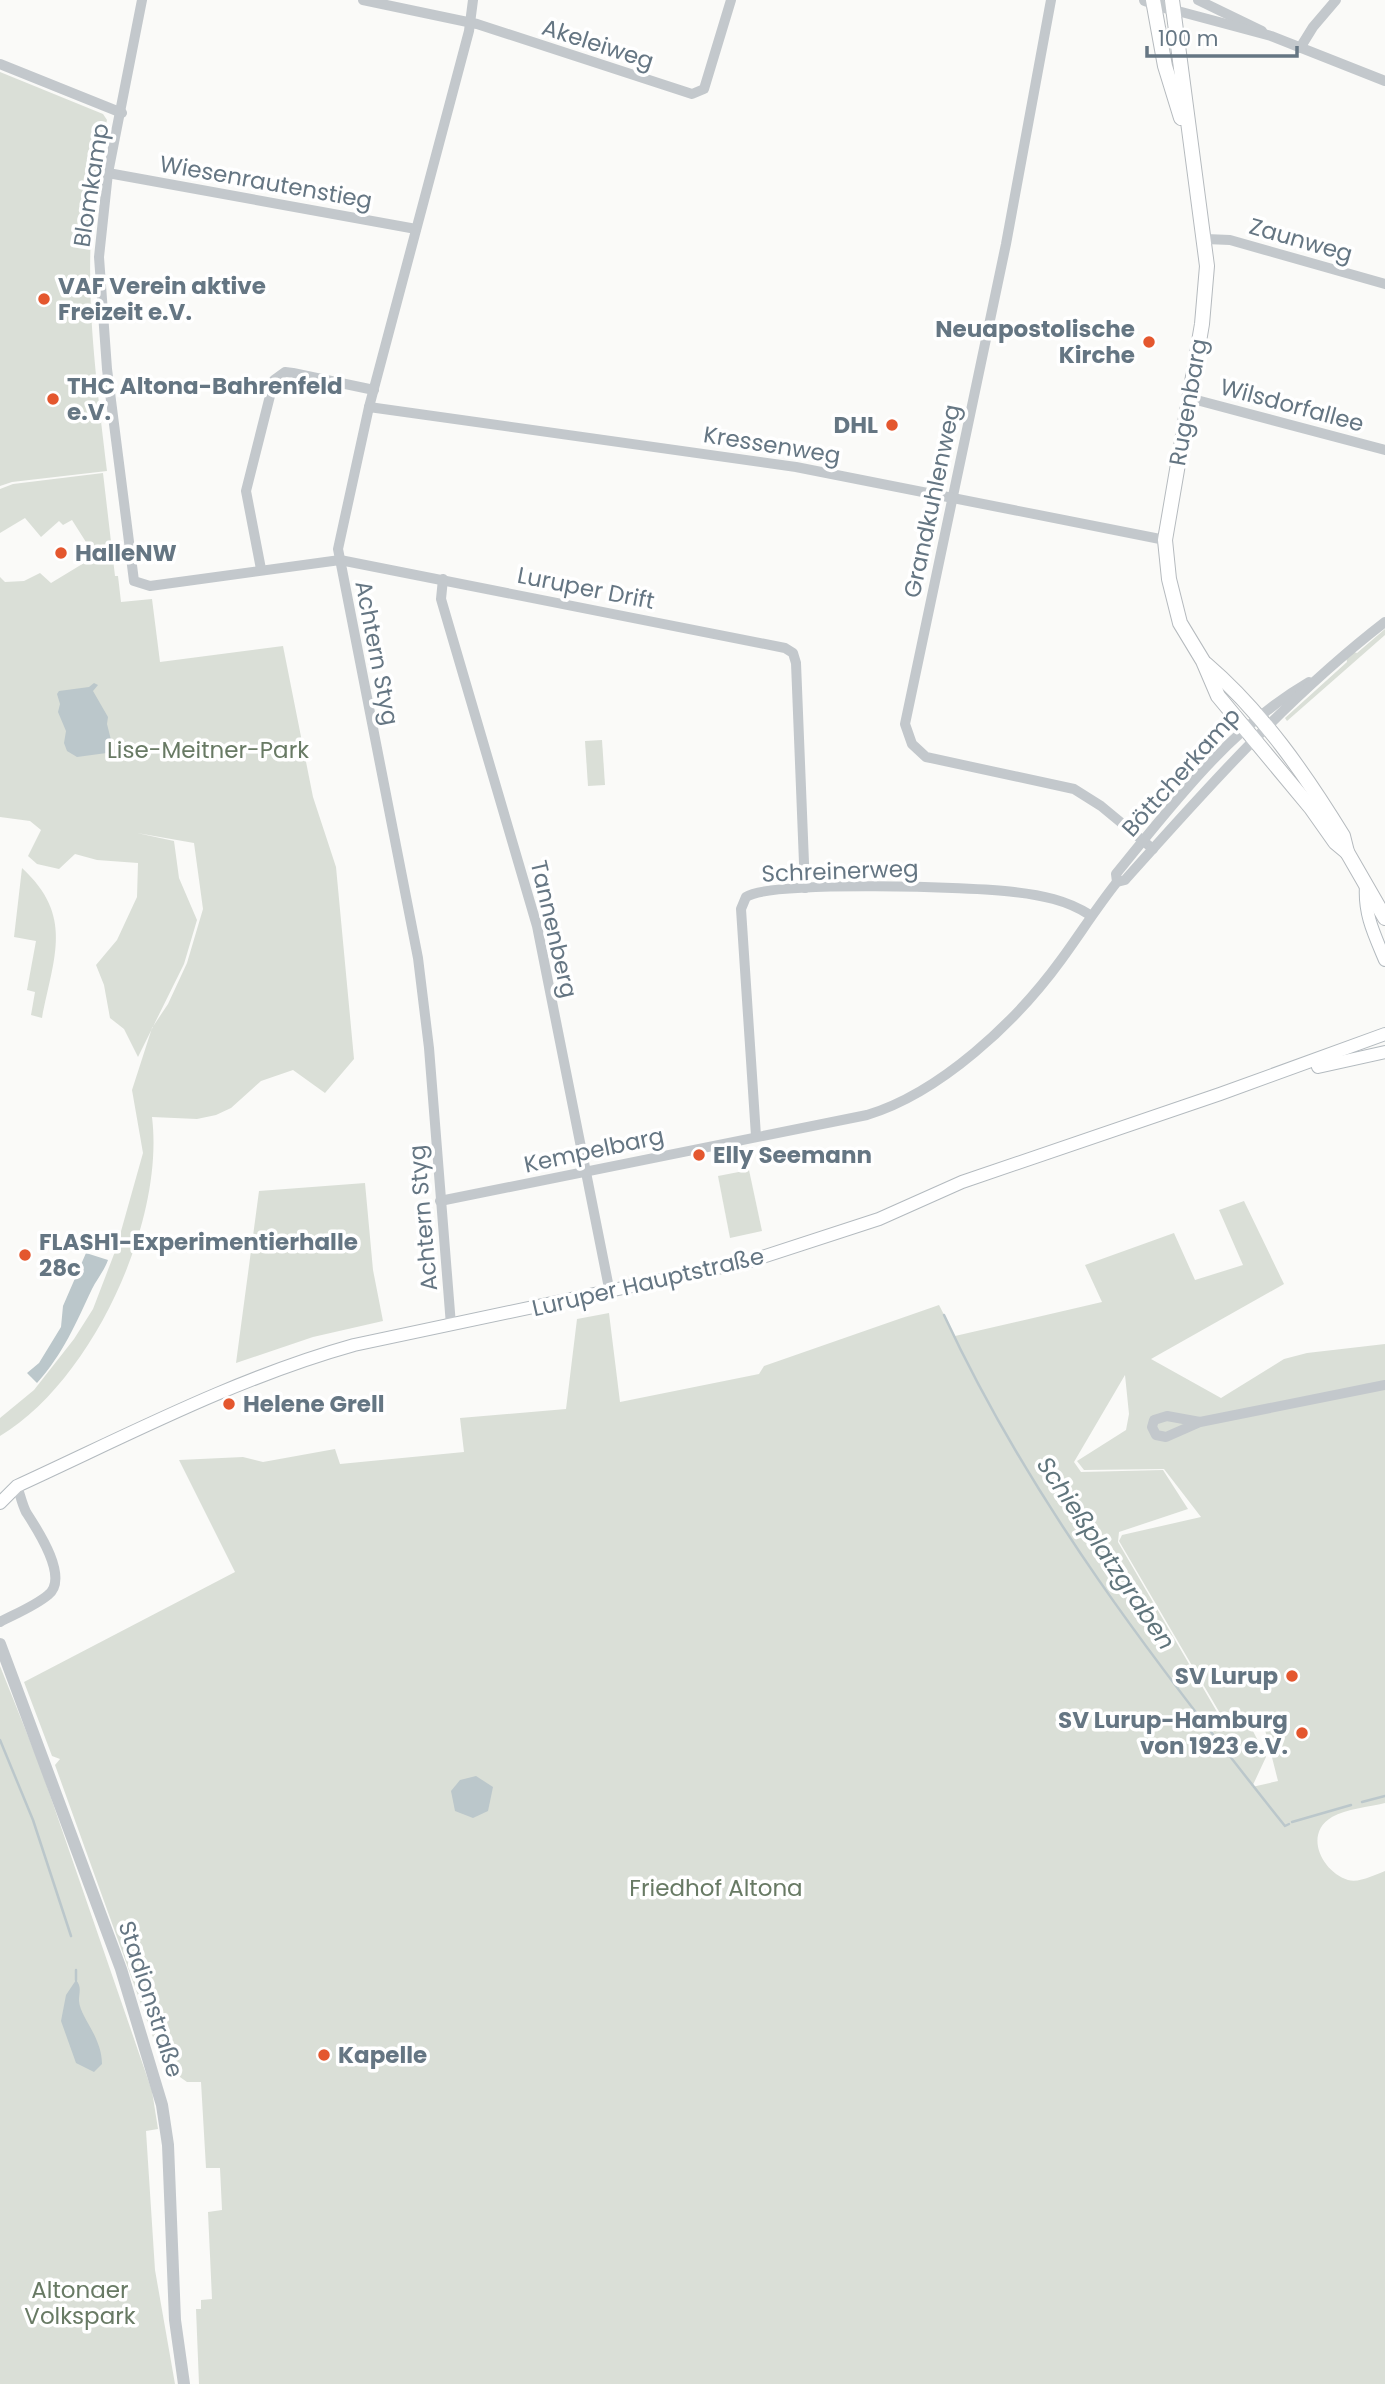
<svg xmlns="http://www.w3.org/2000/svg" width="1385" height="2384" font-family="Poppins,sans-serif">
	<rect width="100%" height="100%" fill="#fafaf8"/>
	<!-- green -->
	<g fill="#dadfd7" fill-rule="evenodd">
		<path d="M 0,72 L 103,114 L 107,120 C 78,247 92,344 107,471 L 12,482 L 0,486 Z"/>
		<path d="M 103,473 L 115,576 L 118,576 L 121,602 L 152,599 L 160,662 L 283,646 L 313,797 L 336,867 L 354,1059 L 325,1093 L 293,1070 L 261,1081 L 231,1108 L 216,1115 L 197,1119 L 152,1117 C 165,1222 92,1381 0,1436 L 0,1418 L 34,1390 L 74,1339 L 93,1309 L 116,1249 L 143,1153 L 132,1090 L 152,1028 L 168,1004 L 187,963 L 203,909 L 194,843 L 137,833 L 174,841 L 179,878 L 197,920 L 184,964 L 138,1057 L 124,1029 L 110,1018 L 104,985 L 96,965 L 117,940 L 137,897 L 138,863 L 97,860 L 75,854 L 59,869 L 37,864 L 28,856 L 41,830 L 30,821 L 0,817 L 0,577 L 5,582 L 24,581 L 40,573 L 51,583 L 84,563 L 81,557 L 91,550 L 72,520 L 63,525 L 59,521 L 41,537 L 25,518 L 0,533 L 0,489 L 13,484 Z"/>
		<polygon points="1385,629 1385,635 1287,721 1285,718 1347,662 1346,656 1351,651 1357,653"/>
		<polygon points="602,740 605,785 588,786 585,741"/>
		<path d="M 22,868 C 74,916 54,956 42,1018 L 31,1015 L 35,992 L 27,990 L 36,941 L 14,937 Z"/>
		<polygon points="749,1170 762,1231 730,1238 718,1176"/>
		<polygon points="365,1183 373,1270 383,1321 313,1337 236,1363 259,1191"/>
		<path d="M 1244,1201 L 1284,1284 L 1151,1359 L 1221,1398 L 1284,1359 L 1307,1353 L 1385,1344 L 1385,1803 C 1369,1807 1346,1809 1332,1817 C 1303,1834 1322,1872 1348,1880 C 1360,1883 1374,1875 1385,1871 L 1385,2384 L 199,2384 L 196,2309 L 201,2309 L 201,2300 L 212,2299 L 208,2212 L 222,2210 L 220,2168 L 206,2168 L 201,2082 L 187,2082 L 163,2065 L 55,1765 L 60,1759 L 52,1756 L 24,1682 L 235,1572 L 179,1460 L 243,1457 L 263,1462 L 335,1449 L 340,1464 L 464,1452 L 460,1418 L 566,1409 L 577,1319 L 609,1313 L 620,1402 L 759,1374 L 764,1366 L 939,1305 L 955,1336 L 1102,1302 L 1085,1265 L 1174,1233 L 1195,1280 L 1243,1265 L 1219,1210 ZM 1125,1375 L 1129,1414 L 1126,1430 L 1077,1461 L 1084,1470 L 1164,1469 L 1201,1517 L 1122,1535 L 1119,1541 L 1221,1715 L 1227,1721 L 1262,1718 L 1278,1781 L 1252,1787 L 1266,1757 L 1250,1725 L 1227,1729 L 1118,1542 L 1119,1532 L 1188,1509 L 1163,1470 L 1081,1472 L 1074,1462 Z"/>
		<polygon points="0,1666 40,1766 152,2091 158,2129 146,2131 155,2270 175,2384 0,2384"/>
	</g>
	<!-- water -->
	<g fill="#bbc7cb">
		<polygon points="94,683 98,685 93,691 108,717 107,724 114,752 77,757 67,751 64,743 66,731 58,712 60,704 57,694 59,691 89,687"/>
		<path d="M 86,1253 L 108,1260 C 104,1271 97,1279 92,1289 C 76,1323 63,1354 37,1383 L 27,1373 L 39,1363 L 61,1327 L 63,1306 Z"/>
		<polygon points="476,1776 493,1787 488,1811 473,1818 455,1811 451,1791 460,1780"/>
		<path d="M 76,1980 C 82,1987 79,1992 79,2001 C 80,2017 102,2037 102,2064 L 94,2072 L 76,2063 L 61,2021 L 66,1995 Z"/>
	</g>
	<g fill="none" stroke-linecap="round" stroke-linejoin="round">
		<!-- stream -->
		<g stroke="#bbc7cb" stroke-width="2.5">
			<path d="M 944,1315 C 1030,1501 1158,1667 1285,1826 L 1289,1824"/>
			<polyline points="0,1740 33,1820 71,1936"/>
			<polyline points="1362,1802 1385,1796"/>
			<polyline points="1292,1822 1351,1805"/>
			<polyline points="76,1980 76,1970"/>
		</g>
		<defs>
			<g id="secondary">
				<path d="M 1366,886 C 1364,914 1374,934 1385,960"/>
				<polyline points="1318,1067 1385,1052"/>
				<path d="M 0,1503 L 17,1486 C 128,1435 236,1378 354,1345 L 750,1261 L 879,1219 L 962,1182 L 1220,1094 L 1385,1034"/>
			</g>
			<g id="primary">
				<polyline points="1153,0 1165,66 1181,118"/>
				<polyline points="1172,0 1207,266 1202,324 1165,540 1169,579 1180,623 1203,661 1218,696 1311,808 1335,842 1347,852"/>
				<path d="M 1206,664 C 1262,712 1305,774 1343,836 L 1347,852 L 1385,918"/>
			</g>
		</defs>
		<!-- secondary casing -->
		<use href="#secondary" stroke="#b3babf" stroke-width="14"/>
		<!-- primary casing -->
		<use href="#primary" stroke="#b5babe" stroke-width="16"/>
		<!-- minor -->
		<g stroke="#c3c8cc" stroke-width="10">
			<polyline points="142,0 108,173 99,257 107,369 134,581 150,586 340,560 785,648 793,653 796,663 805,888"/>
			<polyline points="363,0 477,24 692,94 704,89 731,0"/>
			<polyline points="1051,0 1006,244 905,724 912,744 926,757 1074,789 1101,806 1153,849"/>
			<polyline points="1198,0 1262,31"/>
			<polyline points="1174,10 1271,36 1385,81"/>
			<polyline points="1300,48 1313,27 1336,0"/>
			<polyline points="0,64 122,113"/>
			<polyline points="108,173 416,229"/>
			<polyline points="1206,239 1230,240 1385,284"/>
			<polyline points="1189,398 1385,450"/>
			<polyline points="369,407 796,467 1165,540"/>
			<polyline points="261,569 246,491 274,380 285,372 293,373 374,390"/>
			<polyline points="443,579 441,599 537,926 610,1293"/>
			<path d="M 1117,882 L 1116,874 C 1173,804 1230,728 1309,682"/>
			<path d="M 756,1136 L 741,909 L 746,897 C 772,880 975,887 1014,892 C 1041,895 1067,900 1090,915"/>
			<path d="M 440,1201 L 867,1115 C 940,1093 1016,1022 1061,960 C 1080,934 1097,907 1117,882 L 1125,880 C 1207,788 1288,697 1385,622"/>
			<polyline points="451,1325 429,1048 418,958 338,549 369,407 469,31 473,0"/>
			<polyline points="1200,1422 1167,1416 1154,1420 1152,1427 1156,1435 1166,1437 1200,1422 1385,1385"/>
			<path d="M 0,1622 C 15,1614 35,1606 48,1595 C 70,1578 37,1529 26,1512 C 22,1504 20,1494 17,1486"/>
		</g>
		<!-- tertiary -->
		<g stroke="#c3c8cc" stroke-width="12">
			<polyline points="1145,0 1174,10"/>
			<polyline points="0,1644 121,1969 162,2105 168,2145 175,2320 184,2384"/>
		</g>
		<!-- secondary -->
		<use href="#secondary" stroke="#fff" stroke-width="12"/>
		<!-- primary -->
		<use href="#primary" stroke="#fff" stroke-width="14"/>
	</g>
	<!-- markers -->
	<g fill="#e4572e" stroke="#fff" stroke-width="2.5">
		<circle cx="44" cy="299" r="7"/>
		<circle cx="1149" cy="342" r="7"/>
		<circle cx="53" cy="399" r="7"/>
		<circle cx="892" cy="425" r="7"/>
		<circle cx="61" cy="553" r="7"/>
		<circle cx="699" cy="1155" r="7"/>
		<circle cx="25" cy="1255" r="7"/>
		<circle cx="229" cy="1404" r="7"/>
		<circle cx="1292" cy="1676" r="7"/>
		<circle cx="1302" cy="1733" r="7"/>
		<circle cx="324" cy="2055" r="7"/>
	</g>
	<g text-anchor="middle" dominant-baseline="central" stroke-width="7" stroke-linejoin="round" paint-order="stroke">
		<!-- street labels -->
		<g font-size="23" fill="#657683" stroke="#fff">
			<text transform="translate(598 44) rotate(18)">Akeleiweg</text>
			<text transform="translate(266 182) rotate(10)">Wiesenrautenstieg</text>
			<text transform="translate(91 185) rotate(-81)">Blomkamp</text>
			<text transform="translate(1301 240) rotate(16)">Zaunweg</text>
			<text transform="translate(1188 402) rotate(-80)">Rugenbarg</text>
			<text transform="translate(1292 405) rotate(15)">Wilsdorfallee</text>
			<text transform="translate(772 445) rotate(9)">Kressenweg</text>
			<text transform="translate(932 501) rotate(-78)">Grandkuhlenweg</text>
			<text transform="translate(586 588) rotate(11)">Luruper Drift</text>
			<text transform="translate(377 653) rotate(79)">Achtern Styg</text>
			<text transform="translate(1181 772) rotate(-48)">Böttcherkamp</text>
			<text transform="translate(840 871) rotate(-2)">Schreinerweg</text>
			<text transform="translate(554 929) rotate(77)">Tannenberg</text>
			<text transform="translate(594 1150) rotate(-12)">Kempelbarg</text>
			<text transform="translate(423 1218) rotate(-95)">Achtern Styg</text>
			<text transform="translate(648 1282) rotate(-13)">Luruper Hauptstraße</text>
			<text transform="translate(151 1999) rotate(72)">Stadionstraße</text>
		</g>
		<!-- poi labels -->
		<g font-size="23" font-weight="bold" fill="#657683" stroke="#fff" text-anchor="start">
			<text x="58" y="286">VAF Verein aktive<tspan x="58" dy="26">Freizeit e.V.</tspan></text>
			<text x="1135" y="329" text-anchor="end">Neuapostolische<tspan x="1135" dy="26">Kirche</tspan></text>
			<text x="67" y="386">THC Altona-Bahrenfeld<tspan x="67" dy="26">e.V.</tspan></text>
			<text x="878" y="425" text-anchor="end">DHL</text>
			<text x="75" y="553">HalleNW</text>
			<text x="713" y="1155">Elly Seemann</text>
			<text x="39" y="1242">FLASH1-Experimentierhalle<tspan x="39" dy="26">28c</tspan></text>
			<text x="243" y="1404">Helene Grell</text>
			<text x="1278" y="1676" text-anchor="end">SV Lurup</text>
			<text x="1288" y="1720" text-anchor="end">SV Lurup-Hamburg<tspan x="1288" dy="26">von 1923 e.V.</tspan></text>
			<text x="338" y="2055">Kapelle</text>
		</g>
		<!-- park labels -->
		<g font-size="23" fill="#687a64" stroke="#fff">
			<text x="208" y="750">Lise-Meitner-Park</text>
			<text x="716" y="1888">Friedhof Altona</text>
			<text x="80" y="2290">Altonaer<tspan x="80" dy="26">Volkspark</tspan></text>
		</g>
		<!-- water labels -->
		<g font-size="24" font-style="italic" fill="#60757c" stroke="#fff">
			<text transform="translate(1106 1553) rotate(56)">Schießplatzgraben</text>
		</g>
	</g>
	<!-- scale -->
	<path d="M1147 46v10h150v-10" fill="none" stroke="#657683" stroke-width="3.5"/>
	<text x="1158" y="46" font-size="21" fill="#657683" stroke="#ffffff" stroke-width="5" paint-order="stroke">100 m</text>
</svg>
